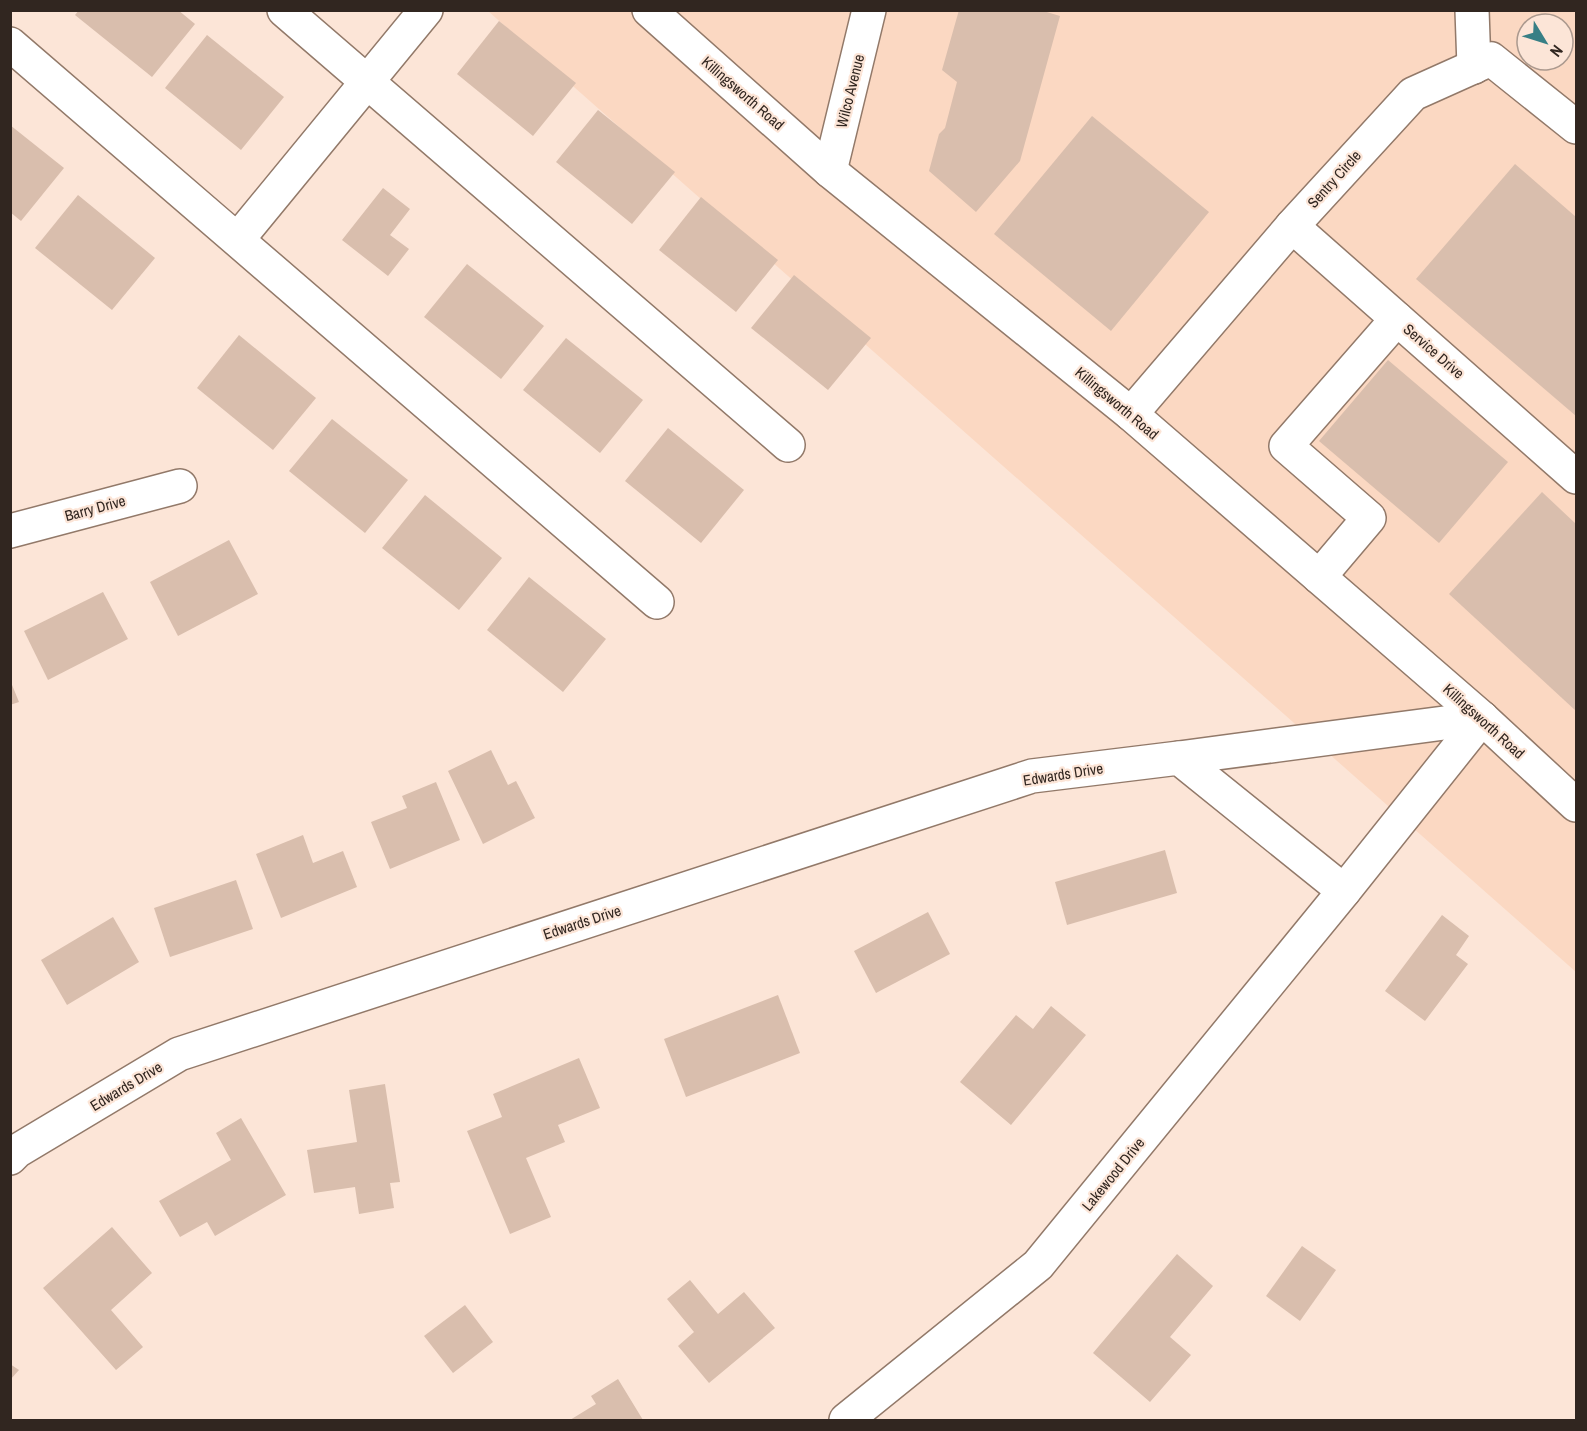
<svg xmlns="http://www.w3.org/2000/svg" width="1587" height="1431" font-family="'Archivo Narrow',sans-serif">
	<rect width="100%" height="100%" fill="#fce5d7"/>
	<!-- built -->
	<path fill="#fbd8c2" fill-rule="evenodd" d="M 488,11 L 1576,11 L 1576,972 ZM 1527,24 L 1563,24 L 1563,60 L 1527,60 Z"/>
	<!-- building -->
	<g fill="#d9bead">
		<polygon points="79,10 178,10 195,24 152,77 75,15"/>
		<polygon points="959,10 1040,10 1060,16 1020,161 976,212 929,171 939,134 945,128 957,82 942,70"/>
		<polygon points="499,21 576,83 533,136 457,74"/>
		<polygon points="207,35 284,97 241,150 165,88"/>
		<polygon points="598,110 675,172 632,224 556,162"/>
		<polygon points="1092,116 1209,212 1111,331 994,234"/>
		<polygon points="10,125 64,168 21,221 10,212"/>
		<polygon points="1515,164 1576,217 1576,416 1416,279"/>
		<polygon points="383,188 410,209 390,235 409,249 388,276 342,240"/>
		<polygon points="78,195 155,258 112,310 35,248"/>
		<polygon points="701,197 778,260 736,312 659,250"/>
		<polygon points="467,264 544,326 501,379 424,317"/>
		<polygon points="794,275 871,338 828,390 751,328"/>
		<polygon points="239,335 316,398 273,450 197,388"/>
		<polygon points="566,338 643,400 600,453 523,390"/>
		<polygon points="1388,360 1508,462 1439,543 1319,441"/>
		<polygon points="332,419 408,480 365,533 289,471"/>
		<polygon points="668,428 744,490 701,543 625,481"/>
		<polygon points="1542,492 1576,524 1576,711 1449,594"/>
		<polygon points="425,495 502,558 459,610 382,548"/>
		<polygon points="229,540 258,594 178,636 150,582"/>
		<polygon points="529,577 606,639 563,692 487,630"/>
		<polygon points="103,592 128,639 48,680 24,631"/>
		<polygon points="10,680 19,702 10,705"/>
		<polygon points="491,750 508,785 516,781 535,818 483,844 448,771"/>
		<polygon points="436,782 460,840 390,869 371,822 407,808 402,796"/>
		<polygon points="303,835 313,863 343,851 357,887 281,918 256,854"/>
		<polygon points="1165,850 1177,893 1067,925 1055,882"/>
		<polygon points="236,880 253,929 170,957 154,908"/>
		<polygon points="928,912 950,954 876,993 854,951"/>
		<polygon points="1442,915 1469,936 1456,955 1468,964 1425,1021 1385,991"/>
		<polygon points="113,917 139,962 67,1005 41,960"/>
		<polygon points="778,995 800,1053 686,1097 664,1039"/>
		<polygon points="1051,1006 1086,1035 1011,1125 960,1082 1016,1015 1033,1029"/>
		<polygon points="579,1058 600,1108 558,1125 565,1142 526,1158 551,1217 510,1234 467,1131 502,1117 493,1094"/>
		<polygon points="385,1084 400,1182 390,1183 394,1208 359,1214 355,1187 314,1193 307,1150 357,1142 349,1090"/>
		<polygon points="241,1118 286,1195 215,1236 207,1222 180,1237 159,1201 231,1160 216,1133"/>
		<polygon points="112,1227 152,1273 111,1310 143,1347 116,1370 43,1288"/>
		<polygon points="1302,1246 1336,1270 1300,1321 1266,1296"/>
		<polygon points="1177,1254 1213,1286 1170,1337 1191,1355 1150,1402 1093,1353"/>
		<polygon points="690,1280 718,1314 744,1292 775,1328 709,1383 678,1346 694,1332 667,1299"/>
		<polygon points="465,1305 493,1342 453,1373 424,1336"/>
		<polygon points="10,1364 19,1370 10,1380"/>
		<polygon points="618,1379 643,1420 570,1420 596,1404 591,1396"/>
	</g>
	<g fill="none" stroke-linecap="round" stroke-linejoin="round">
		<defs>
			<g id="minor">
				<polyline points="284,10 788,445"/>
				<polyline points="649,10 830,171 1131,414 1482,718 1576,805"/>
				<polyline points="1472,10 1474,67"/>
				<polyline points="10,44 657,602"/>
				<polyline points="830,171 869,10"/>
				<polyline points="1292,226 1576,477"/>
				<polyline points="238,239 426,10"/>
				<polyline points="1131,414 1292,226 1413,94 1491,59 1576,127"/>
				<polyline points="10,531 180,486"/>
				<polyline points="1319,577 1369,518 1286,446 1397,319"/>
				<polyline points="1179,758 1482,718"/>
				<polyline points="10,1158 17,1151 179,1054 1032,776 1179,758 1344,891"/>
				<polyline points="846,1420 1038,1265 1344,891 1482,718"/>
			</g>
		</defs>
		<!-- minor casing -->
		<use href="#minor" stroke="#927969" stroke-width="36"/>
		<!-- minor -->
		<use href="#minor" stroke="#fff" stroke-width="33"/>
	</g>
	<g text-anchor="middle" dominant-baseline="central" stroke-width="4.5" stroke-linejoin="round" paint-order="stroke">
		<!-- street labels -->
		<g font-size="15" fill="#312620" stroke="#fce5d7">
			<text transform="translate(850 91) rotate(-76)">Wilco Avenue</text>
			<text transform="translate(743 93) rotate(41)">Killingsworth Road</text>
			<text transform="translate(1334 179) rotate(-48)">Sentry Circle</text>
			<text transform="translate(1434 351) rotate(41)">Service Drive</text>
			<text transform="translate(1117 403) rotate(40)">Killingsworth Road</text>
			<text transform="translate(95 508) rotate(-15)">Barry Drive</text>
			<text transform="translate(1484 721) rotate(42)">Killingsworth Road</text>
			<text transform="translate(1063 774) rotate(-9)">Edwards Drive</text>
			<text transform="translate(582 922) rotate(-18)">Edwards Drive</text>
			<text transform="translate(126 1086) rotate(-31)">Edwards Drive</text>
			<text transform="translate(1113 1174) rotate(-51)">Lakewood Drive</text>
		</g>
	</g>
	<!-- border -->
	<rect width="1587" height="1431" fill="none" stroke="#312620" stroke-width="24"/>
	<!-- north arrow -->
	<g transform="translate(1545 42) rotate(128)"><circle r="28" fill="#fce5d7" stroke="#ab998e" stroke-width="1.5"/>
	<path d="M0-4.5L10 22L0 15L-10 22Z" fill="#377f85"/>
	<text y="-9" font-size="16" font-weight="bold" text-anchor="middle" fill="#312620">N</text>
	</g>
</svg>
